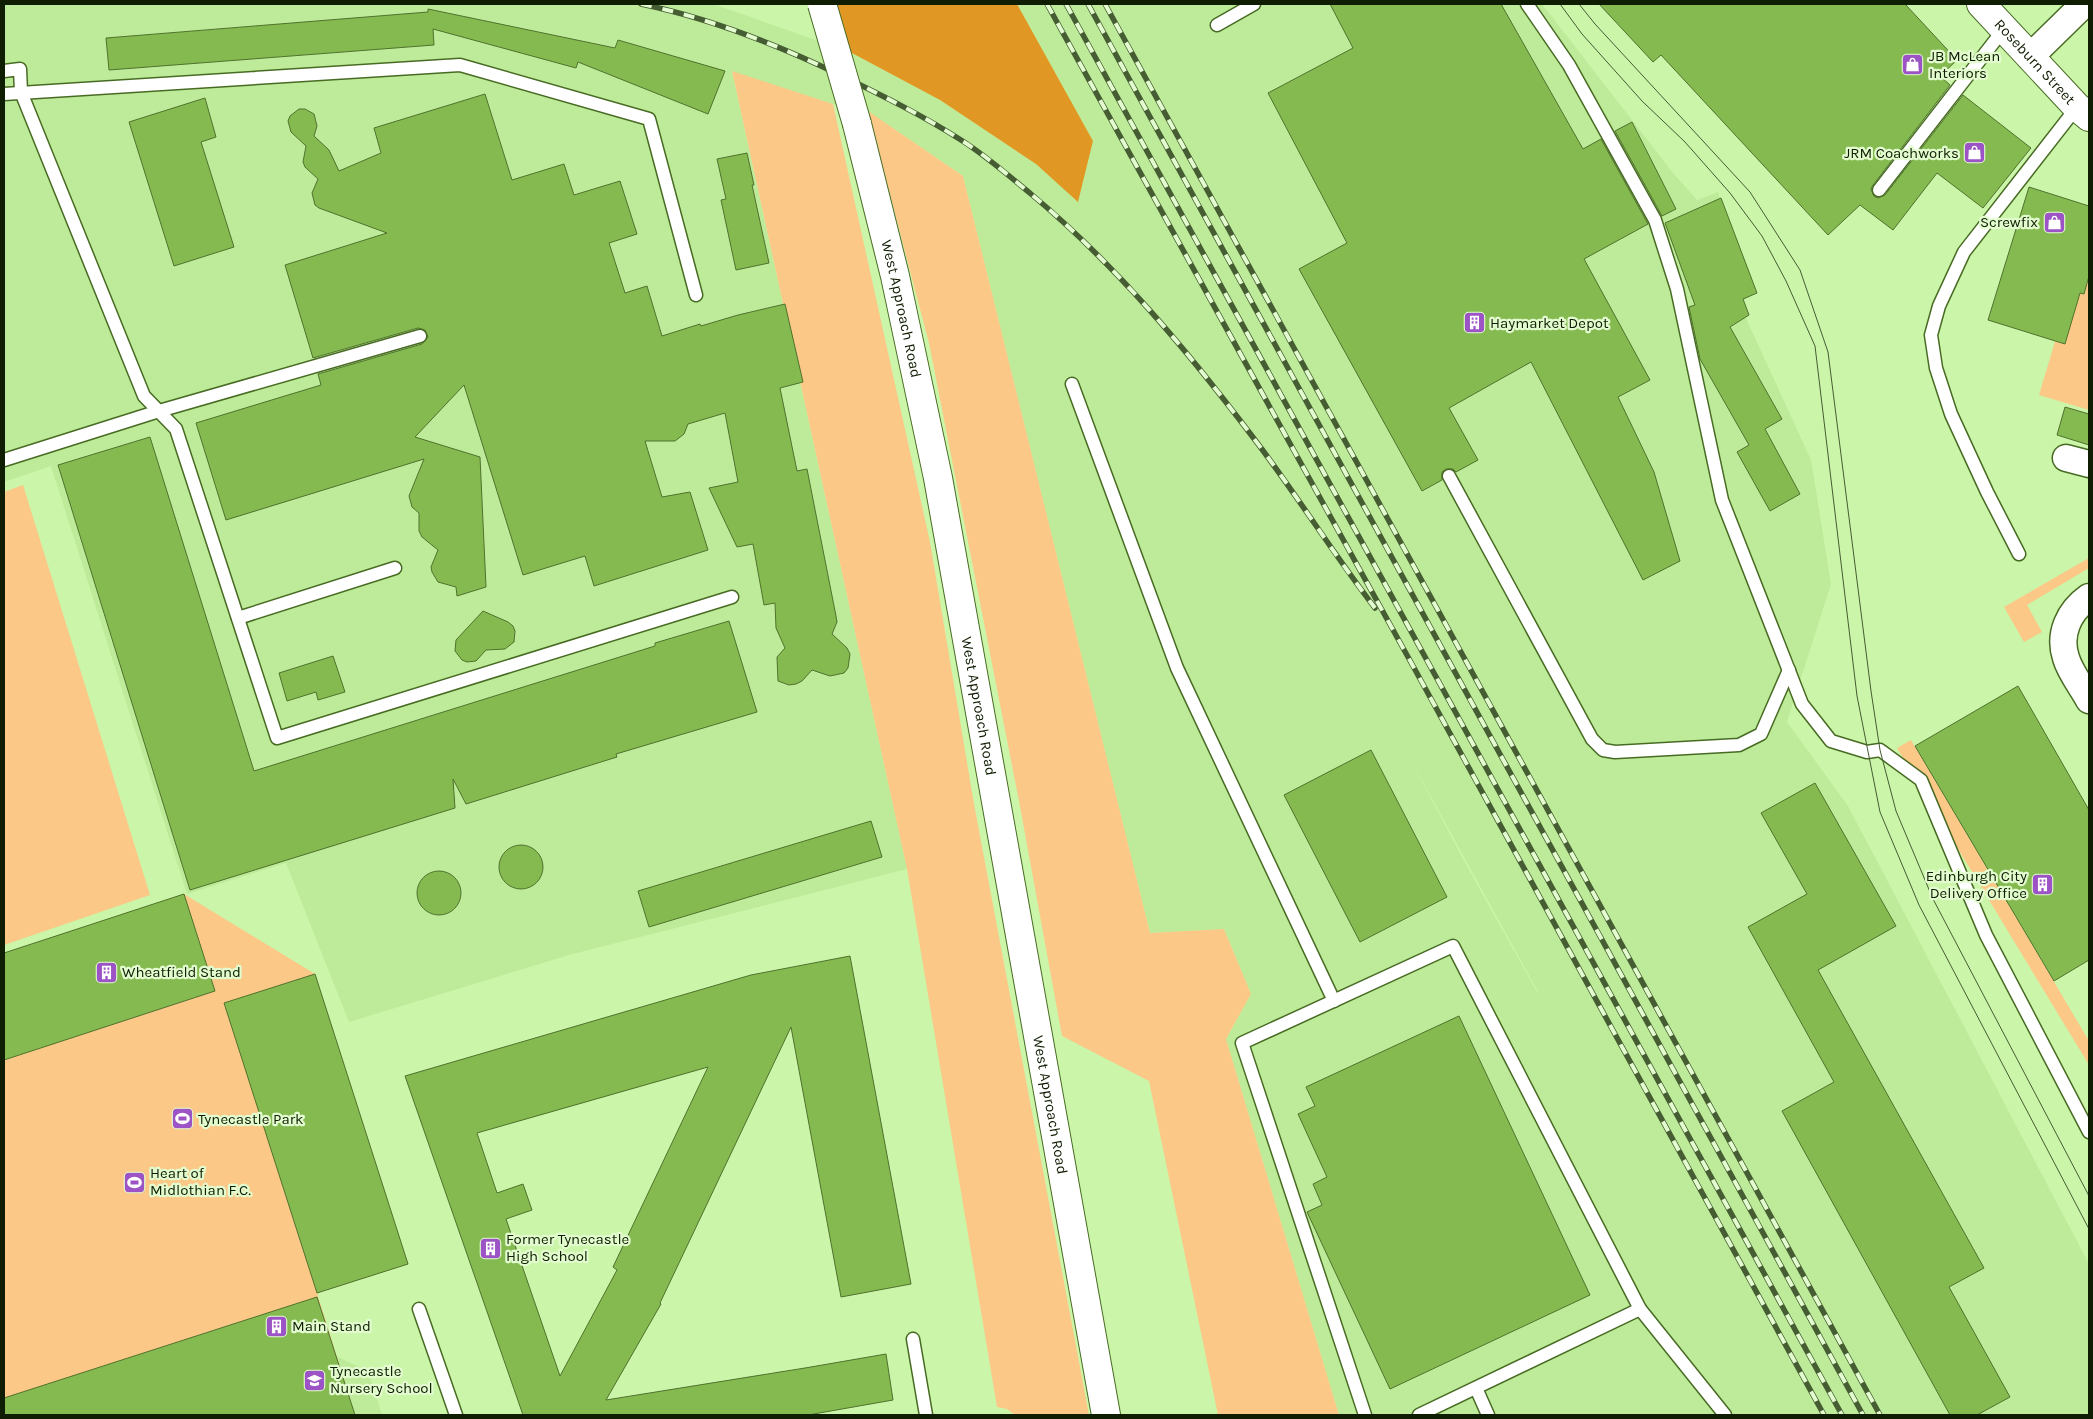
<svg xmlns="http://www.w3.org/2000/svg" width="2093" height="1419" font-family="Karla,sans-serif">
	<rect width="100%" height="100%" fill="#cbf5a9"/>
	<!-- built -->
	<g fill="#beeb99" fill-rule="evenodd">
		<path d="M 4,4 L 713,4 L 850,52 L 940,100 L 1036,164 L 1078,201 L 1093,141 L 1017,4 L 1542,4 L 1673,173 L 1697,200 L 1718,192 L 1752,296 L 1739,303 L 1811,460 L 1831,584 L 1787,722 L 1848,806 L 2089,1264 L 2089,1415 L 1339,1415 L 1226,1039 L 1251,994 L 1224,929 L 1150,933 L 963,176 L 868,111 L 833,104 L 732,72 L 907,869 L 569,955 L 349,1022 L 286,863 L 187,894 L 51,466 L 4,482 ZM 1408,755 L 1538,992 L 1537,992 L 1462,857 Z"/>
		<polygon points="336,1356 368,1371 382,1415 235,1415"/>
	</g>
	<!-- green -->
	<g fill="#fcc887">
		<polygon points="732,71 833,104 930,542 974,804 1089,1415 1015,1415 1007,1409 997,1407 907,869"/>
		<polygon points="868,111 963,176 1150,933 1224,929 1251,994 1226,1039 1339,1415 1218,1415 1149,1081 1062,1036 1019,801 929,343"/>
		<polygon points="2089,228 2089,410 2039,395"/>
		<polygon points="23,485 150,895 4,945 4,492"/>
		<polygon points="2089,558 2089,568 2027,605 2042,632 2024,642 2004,607"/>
		<polygon points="1911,740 2089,1041 2089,1065 1897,748"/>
		<polygon points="184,894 315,974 408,1264 317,1293 355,1415 4,1415 4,953"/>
	</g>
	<!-- forest -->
	<polygon fill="#e19723" points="836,4 1017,4 1093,141 1078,202 1036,164 940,100 850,52"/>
	<!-- building -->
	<g fill="#85ba51" stroke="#4f722c" fill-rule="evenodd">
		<polygon points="1330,4 1501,4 1583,149 1601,139 1648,224 1584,259 1650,380 1618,397 1654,472 1680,561 1643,580 1531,362 1449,408 1478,460 1456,472 1453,469 1446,469 1442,472 1442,480 1422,491 1299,269 1347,243 1268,93 1353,48"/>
		<polygon points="1599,4 1905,4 1957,60 1940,76 1950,85 1873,185 1871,189 1874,196 1878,198 1885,195 1963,95 2031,148 1983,208 1937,173 1893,230 1860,205 1828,235 1661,55 1653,62"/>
		<polygon points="428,9 615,48 618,40 725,71 708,114 578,62 576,68 433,29 434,45 109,70 106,38 428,12"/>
		<polygon points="485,94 512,180 564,164 574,195 620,181 637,234 609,243 625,293 647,286 662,336 700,324 701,326 738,315 785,304 803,382 780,388 797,471 807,469 836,616 837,622 832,634 847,648 850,654 848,668 844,673 830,676 812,670 802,681 796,684 789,685 778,681 777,657 785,648 776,628 775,603 764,605 753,544 737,547 709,488 738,482 725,413 688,424 684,434 675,441 645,441 662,497 690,492 708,550 594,586 585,556 523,575 464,385 415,437 480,457 486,587 457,596 456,587 438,582 432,572 431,567 438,550 422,537 419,531 419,513 412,507 409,496 424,459 226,520 196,423 321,385 318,374 422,344 428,337 425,330 418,328 313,358 285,265 387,233 319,208 315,205 312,193 318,179 305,167 303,162 306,146 291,132 288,121 290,116 299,109 305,109 314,114 317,126 314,136 329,150 339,171 381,153 374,128"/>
		<polygon points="205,98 216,137 201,142 234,247 174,266 129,122"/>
		<polygon points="1632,122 1676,209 1662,216 1615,131"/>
		<polygon points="747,153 754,185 752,185 769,263 736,270 721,200 726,199 717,159"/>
		<polygon points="2029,187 2089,206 2089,276 2084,294 2080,293 2065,344 1988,320"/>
		<polygon points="1721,198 1757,293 1743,299 1749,315 1730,327 1782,419 1765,429 1800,494 1770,511 1737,452 1749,445 1700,359 1689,307 1695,305 1665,223"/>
		<polygon points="2065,407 2089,414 2089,445 2057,435"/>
		<polygon points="150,437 254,771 655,646 655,643 729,621 757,712 616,754 617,757 466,804 453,779 455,808 190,890 58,465"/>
		<polygon points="483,611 508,622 513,626 515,631 514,642 505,649 486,650 476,661 467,662 462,660 455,651 456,640"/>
		<polygon points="333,656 345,692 318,700 316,692 287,701 279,673"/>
		<polygon points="2018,686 2089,810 2089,960 2054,981 1915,746"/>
		<polygon points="1371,750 1447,897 1360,942 1284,795"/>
		<polygon points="1815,783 1896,926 1818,970 1984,1268 1949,1287 2010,1397 1977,1415 1950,1415 1782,1111 1834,1082 1748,927 1807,894 1761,813"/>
		<polygon points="871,821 882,857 649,927 638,891"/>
		<circle cx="521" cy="867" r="22"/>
		<circle cx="439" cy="893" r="22"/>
		<polygon points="184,894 215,991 4,1060 4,953"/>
		<path d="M 850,956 L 911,1284 L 841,1297 L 791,1027 L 660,1303 L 661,1304 L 606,1400 L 805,1368 L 886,1354 L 893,1400 L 808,1415 L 523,1415 L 405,1076 L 751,975 ZM 708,1067 L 613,1267 L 617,1270 L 560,1376 L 506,1219 L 532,1210 L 523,1184 L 497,1193 L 477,1133 Z"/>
		<polygon points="315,974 408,1264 317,1293 224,1003"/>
		<polygon points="1459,1016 1590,1295 1390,1389 1307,1212 1322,1205 1313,1184 1327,1177 1298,1114 1315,1106 1306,1087"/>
		<polygon points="317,1297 355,1415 4,1415 4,1398"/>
	</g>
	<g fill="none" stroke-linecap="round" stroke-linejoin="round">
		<defs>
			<g id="service">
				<polyline points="1527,4 1569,65 1655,220 1677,289 1722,500 1802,704 1831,741 1867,752 1880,750 1921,780 1986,935 2089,1132"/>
				<polyline points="1217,25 1254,4"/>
				<polyline points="4,71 20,69 21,92 144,396 176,429 277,738 732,597"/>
				<polyline points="4,94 460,65 649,119 696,295"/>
				<polyline points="1879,190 2004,29"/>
				<polyline points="1072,384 1177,668 1334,1001"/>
				<polyline points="4,460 159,411 420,336"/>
				<polyline points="1449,476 1592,739 1603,750 1615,752 1739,745 1761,734 1789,670"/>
				<polyline points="2019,554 1987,492 1951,414 1936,368 1931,335 1939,306 1964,252 2077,107"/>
				<polyline points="238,618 395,568"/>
				<polyline points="419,1309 456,1415"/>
				<polyline points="913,1339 926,1415"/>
				<polyline points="1476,1388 1488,1415"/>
				<polyline points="1365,1415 1242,1043 1453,946 1640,1309"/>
				<polyline points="1419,1415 1640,1309 1725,1415"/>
			</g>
			<g id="minor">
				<polyline points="2030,57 2084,4"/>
				<polyline points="2066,458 2089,464"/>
				<path d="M 2089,597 C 2069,611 2058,634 2066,658 C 2070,672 2082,687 2089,700"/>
			</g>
			<g id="tertiary">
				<path id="s1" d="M 1981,4 L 2077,107 L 2089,117"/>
				<path id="s2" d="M 857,124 L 895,276 L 938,478 L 1106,1415"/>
			</g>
		</defs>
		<!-- service casing -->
		<use href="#service" stroke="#486b24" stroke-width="15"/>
		<!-- minor casing -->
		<use href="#minor" stroke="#486b24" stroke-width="29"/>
		<!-- tertiary casing -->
		<use href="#tertiary" stroke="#486b24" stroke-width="30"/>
		<!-- service -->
		<use href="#service" stroke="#fff" stroke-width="12"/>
		<!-- minor -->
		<use href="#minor" stroke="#fff" stroke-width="26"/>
		<!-- tertiary -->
		<use href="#tertiary" stroke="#fff" stroke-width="28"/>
		<!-- tram -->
		<g stroke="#465c33" stroke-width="1">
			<polyline points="1560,4 1582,34 1642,101 1685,142 1730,193 1762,236 1786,281 1815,346 1857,696 1880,812 1919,905 2089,1229"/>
			<polyline points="1579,4 1595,24 1750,192 1800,270 1828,352 1871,691 1880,750 1896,811 1933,899 2089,1196"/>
		</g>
		<defs>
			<g id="rail">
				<path d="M 641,4 C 709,18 778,45 840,75 C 881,95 922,115 961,140 C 985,155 1008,175 1031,194 C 1115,264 1186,349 1252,436 C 1295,492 1332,552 1375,608"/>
				<polyline points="1047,4 1413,666 1824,1415"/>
				<polyline points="1066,4 1842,1415"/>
				<polyline points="1088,4 1863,1415"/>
				<polyline points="1105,4 1880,1415"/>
			</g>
		</defs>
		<!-- rail casing -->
		<use href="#rail" stroke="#465c33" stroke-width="5.5"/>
		<!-- rail -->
		<use href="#rail" stroke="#e3fccf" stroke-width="4" stroke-dasharray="11" stroke-linecap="butt"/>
		<defs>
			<polyline id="tertiary-bridge" points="822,4 857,124"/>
		</defs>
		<!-- tertiary-bridge casing -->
		<use href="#tertiary-bridge" stroke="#486b24" stroke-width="30" stroke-linecap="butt"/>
		<!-- tertiary-bridge -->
		<use href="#tertiary-bridge" stroke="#fff" stroke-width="28"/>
	</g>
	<!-- icons -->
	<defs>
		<symbol id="shop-square" viewBox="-11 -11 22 22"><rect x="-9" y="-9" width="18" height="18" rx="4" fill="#9c53c5" stroke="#e3fccf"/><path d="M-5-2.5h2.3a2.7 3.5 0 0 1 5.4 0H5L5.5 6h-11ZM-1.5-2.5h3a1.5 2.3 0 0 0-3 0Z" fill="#fff"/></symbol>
		<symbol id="building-square" viewBox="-11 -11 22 22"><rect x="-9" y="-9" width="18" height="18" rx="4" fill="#9c53c5" stroke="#e3fccf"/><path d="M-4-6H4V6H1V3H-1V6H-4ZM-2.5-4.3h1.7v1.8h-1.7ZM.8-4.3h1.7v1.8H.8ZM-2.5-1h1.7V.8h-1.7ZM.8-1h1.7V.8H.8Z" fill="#fff"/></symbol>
		<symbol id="stadium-square" viewBox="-11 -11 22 22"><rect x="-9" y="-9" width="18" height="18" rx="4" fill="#9c53c5" stroke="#e3fccf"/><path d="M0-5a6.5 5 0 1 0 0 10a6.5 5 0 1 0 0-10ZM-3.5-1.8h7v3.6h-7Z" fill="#fff"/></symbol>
		<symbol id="school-square" viewBox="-11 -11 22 22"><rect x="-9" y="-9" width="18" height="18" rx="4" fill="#9c53c5" stroke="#e3fccf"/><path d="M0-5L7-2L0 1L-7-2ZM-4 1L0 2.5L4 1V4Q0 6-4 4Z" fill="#fff"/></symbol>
	</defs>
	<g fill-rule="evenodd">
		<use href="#shop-square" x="1900" y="52" width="25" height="25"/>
		<use href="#shop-square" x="1962" y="140" width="25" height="25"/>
		<use href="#shop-square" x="2042" y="210" width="25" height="25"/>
		<use href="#building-square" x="1462" y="310" width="25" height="25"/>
		<use href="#building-square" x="2030" y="872" width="25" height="25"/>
		<use href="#building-square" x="94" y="960" width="25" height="25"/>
		<use href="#stadium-square" x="170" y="1106" width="25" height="25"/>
		<use href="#stadium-square" x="122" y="1170" width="25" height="25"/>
		<use href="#building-square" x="478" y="1236" width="25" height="25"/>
		<use href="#building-square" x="264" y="1314" width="25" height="25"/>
		<use href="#school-square" x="302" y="1368" width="25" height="25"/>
	</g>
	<g text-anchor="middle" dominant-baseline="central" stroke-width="4.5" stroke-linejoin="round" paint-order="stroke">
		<!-- poi labels -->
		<g font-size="15" fill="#0f1d02" stroke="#e3fccf" text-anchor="start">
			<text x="1929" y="56">JB McLean<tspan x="1929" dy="17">Interiors</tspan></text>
			<text x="1959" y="153" text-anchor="end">JRM Coachworks</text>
			<text x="2038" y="222" text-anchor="end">Screwfix</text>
			<text x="1490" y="323">Haymarket Depot</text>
			<text x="2027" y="876" text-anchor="end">Edinburgh City<tspan x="2027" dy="17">Delivery Office</tspan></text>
			<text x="122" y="972">Wheatfield Stand</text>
			<text x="198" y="1119">Tynecastle Park</text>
			<text x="150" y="1173">Heart of<tspan x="150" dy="17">Midlothian F.C.</tspan></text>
			<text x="506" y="1239">Former Tynecastle<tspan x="506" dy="17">High School</tspan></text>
			<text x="292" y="1326">Main Stand</text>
			<text x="330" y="1371">Tynecastle<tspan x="330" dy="17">Nursery School</tspan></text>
		</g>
		<!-- street labels -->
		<g font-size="15" fill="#0f1d02" stroke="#e3fccf">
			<text stroke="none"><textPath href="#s1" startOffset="79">Roseburn Street</textPath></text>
			<text stroke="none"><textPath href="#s2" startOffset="190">West Approach Road</textPath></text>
			<text stroke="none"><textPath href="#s2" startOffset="595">West Approach Road</textPath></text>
			<text stroke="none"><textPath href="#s2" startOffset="1000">West Approach Road</textPath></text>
		</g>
	</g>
	<!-- border -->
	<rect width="2093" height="1419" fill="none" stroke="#0f1d02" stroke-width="10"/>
</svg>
